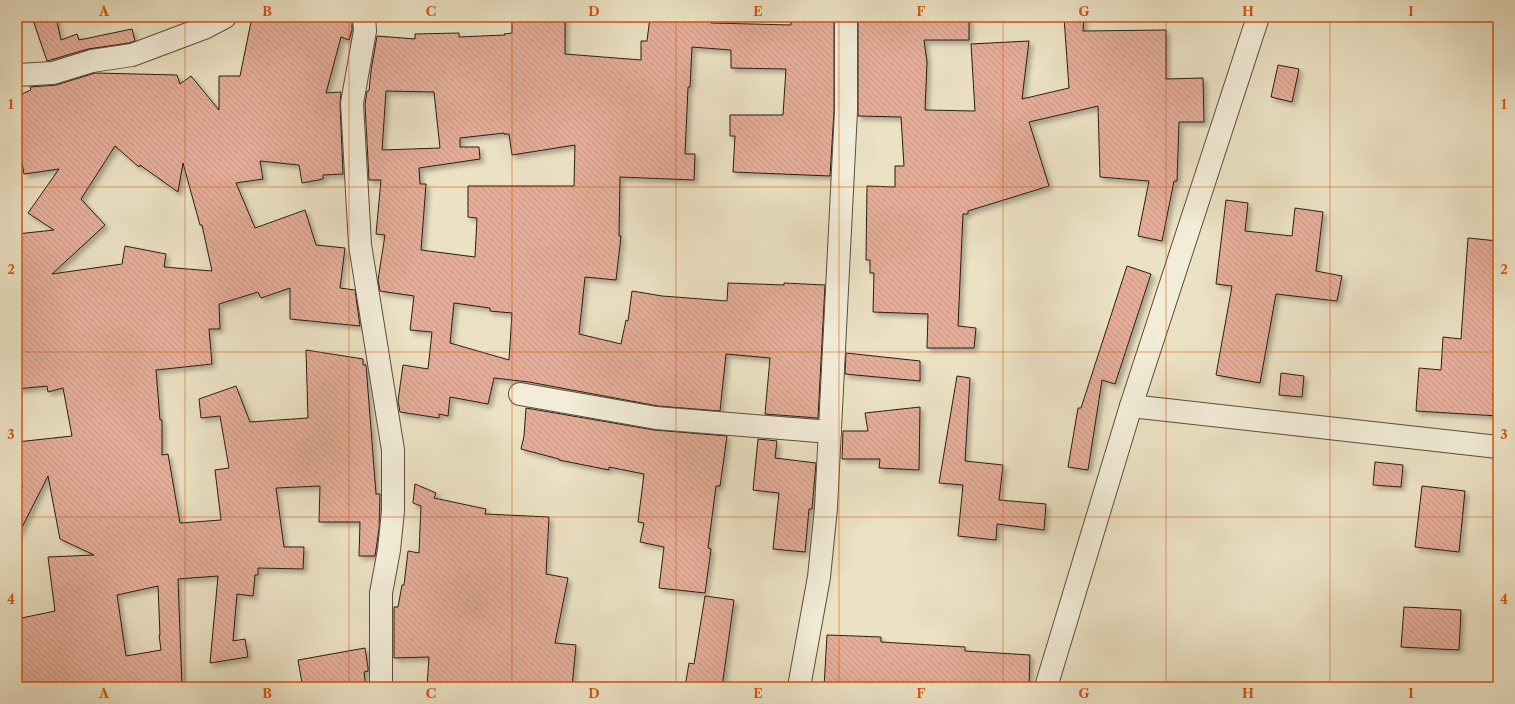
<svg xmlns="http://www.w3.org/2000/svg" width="1515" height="704" font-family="'Libre Caslon Text',serif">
	<defs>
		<pattern id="building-back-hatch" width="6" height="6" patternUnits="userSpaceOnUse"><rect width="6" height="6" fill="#e5ad98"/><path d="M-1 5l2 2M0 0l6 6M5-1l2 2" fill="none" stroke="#c59482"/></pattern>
		<filter id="shadow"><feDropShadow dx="3.5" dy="3.5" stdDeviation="2" flood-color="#0004"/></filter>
	</defs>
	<rect width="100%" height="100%" fill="#ebe1c3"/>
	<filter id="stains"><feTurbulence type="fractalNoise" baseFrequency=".005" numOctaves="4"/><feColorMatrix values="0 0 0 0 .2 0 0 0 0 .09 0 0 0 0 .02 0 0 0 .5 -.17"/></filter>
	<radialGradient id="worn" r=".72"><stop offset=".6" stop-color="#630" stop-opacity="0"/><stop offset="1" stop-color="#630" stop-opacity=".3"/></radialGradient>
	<!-- building -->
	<g fill="url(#building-back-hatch)" stroke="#2d1c12" fill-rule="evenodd" filter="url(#shadow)">
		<polygon points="32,17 56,17 61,40 77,34 79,40 132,29 135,41 129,43 88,49 47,61"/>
		<path d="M 252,17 L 347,17 L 346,18 L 352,20 L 352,30 L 349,40 L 341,37 L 326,93 L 341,92 L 340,104 L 343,174 L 323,175 L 323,179 L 302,183 L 299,165 L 260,161 L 263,179 L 236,183 L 255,228 L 305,210 L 316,245 L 345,248 L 340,288 L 355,290 L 360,326 L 290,319 L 290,288 L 261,298 L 258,292 L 219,304 L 220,329 L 209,329 L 212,364 L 156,370 L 160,420 L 162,420 L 162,455 L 168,454 L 180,523 L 221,520 L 215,470 L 229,468 L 220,416 L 201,418 L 199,399 L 236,386 L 250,422 L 308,418 L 306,350 L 363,359 L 363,365 L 366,365 L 376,494 L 380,494 L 379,529 L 375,556 L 359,556 L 360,522 L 319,522 L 320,486 L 276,488 L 284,547 L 304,547 L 303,569 L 258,568 L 258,575 L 255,575 L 253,596 L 237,594 L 233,641 L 245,639 L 248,657 L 210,663 L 218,576 L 178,579 L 182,687 L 17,687 L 17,619 L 55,611 L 48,557 L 94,555 L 60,539 L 48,476 L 17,537 L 17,495 L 22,487 L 17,442 L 72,436 L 63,388 L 48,392 L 47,386 L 17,389 L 17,234 L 54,230 L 28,213 L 59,169 L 24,174 L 17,133 L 17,96 L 31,90 L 30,87 L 56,85 L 95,73 L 177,75 L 180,84 L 191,76 L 219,110 L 219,76 L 240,76 ZM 115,146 L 139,167 L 140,165 L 178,192 L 183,163 L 200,225 L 202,225 L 212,271 L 164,267 L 166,254 L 125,246 L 122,264 L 52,274 L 105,225 L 81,199 ZM 158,586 L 160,635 L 159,635 L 161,650 L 126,656 L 117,595 Z"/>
		<path d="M 512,17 L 565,17 L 565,54 L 641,60 L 641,41 L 647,41 L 650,17 L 690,17 L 711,19 L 711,23 L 791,25 L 791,17 L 834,17 L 834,111 L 830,176 L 733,172 L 735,136 L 730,136 L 730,115 L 783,115 L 786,69 L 731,68 L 731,50 L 692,47 L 690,87 L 688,87 L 685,154 L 695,154 L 694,180 L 620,177 L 619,236 L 621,236 L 616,280 L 585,277 L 579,334 L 621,344 L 626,320 L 628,321 L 632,291 L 662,296 L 727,301 L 728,283 L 784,285 L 784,283 L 825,285 L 818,418 L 765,414 L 770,358 L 726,354 L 720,411 L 658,406 L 529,382 L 494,378 L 488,404 L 450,397 L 448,416 L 439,414 L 439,418 L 400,412 L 398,401 L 403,365 L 428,369 L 432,332 L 410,330 L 414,296 L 380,291 L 378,280 L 385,235 L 376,234 L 381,180 L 369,180 L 365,104 L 367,91 L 369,91 L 371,71 L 377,36 L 415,39 L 415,34 L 459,33 L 459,37 L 505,35 L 504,34 L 512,33 ZM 386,91 L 434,92 L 440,148 L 382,150 ZM 504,133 L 504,134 L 509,134 L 512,155 L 575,145 L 574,186 L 468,186 L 468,217 L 477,218 L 475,257 L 421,250 L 426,184 L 420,184 L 419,168 L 480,159 L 479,147 L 460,147 L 460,138 ZM 454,303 L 490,308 L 490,311 L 512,313 L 509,360 L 450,343 Z"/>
		<polygon points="858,17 969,17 969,40 924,40 927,62 925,110 975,111 971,44 1029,41 1022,99 1069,88 1064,17 1084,17 1083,31 1166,30 1166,79 1203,78 1204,122 1179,122 1177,181 1174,181 1162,241 1138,236 1149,181 1100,177 1098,106 1029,122 1049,186 968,211 968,214 963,214 958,326 976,328 974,348 927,348 928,314 873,312 874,273 870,273 870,260 866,260 867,186 895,187 895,166 904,166 901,117 858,116"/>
		<polygon points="1278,65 1299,69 1292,102 1271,97"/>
		<polygon points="1226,200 1248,203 1245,231 1292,236 1295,208 1323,212 1316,271 1342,276 1337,301 1276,294 1260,383 1216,375 1232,286 1216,284"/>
		<polygon points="1468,238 1498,241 1498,322 1493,397 1498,397 1498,416 1416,411 1419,368 1441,370 1443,337 1461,339"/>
		<polygon points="1127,266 1151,274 1115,384 1102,380 1088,470 1068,467 1078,408 1081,408"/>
		<polygon points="846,353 920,361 920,381 845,374"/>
		<polygon points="1281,373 1304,376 1302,397 1279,395"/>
		<polygon points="957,376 970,378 965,461 1003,465 999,500 1046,504 1044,530 997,524 996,540 958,536 963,485 939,483"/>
		<polygon points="920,407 919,470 879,468 880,459 842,459 843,431 868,431 865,413"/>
		<polygon points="526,408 654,430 727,436 720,486 716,486 708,548 711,549 705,593 659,588 664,547 640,542 644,523 638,522 644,474 609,467 609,470 559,460 559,459 521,449 524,436"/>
		<polygon points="758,439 777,441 775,458 816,463 812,509 809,509 805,552 773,549 779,493 753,490"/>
		<polygon points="1375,462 1403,465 1401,487 1373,485"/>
		<polygon points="415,484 436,493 434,498 486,509 485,514 549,517 546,574 568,578 555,643 576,645 572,687 427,687 429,657 394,658 394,607 398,607 402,585 404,585 408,551 419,553 421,506 413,503"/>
		<polygon points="1422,486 1465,491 1459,552 1415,547"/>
		<polygon points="705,596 734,600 722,687 685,687 689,663 694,664"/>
		<polygon points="1404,607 1461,610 1459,650 1401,647"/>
		<polygon points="827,635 881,637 881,642 965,647 965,651 1030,655 1029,687 824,687"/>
		<polygon points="365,648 368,668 368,671 364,672 366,687 305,687 305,683 302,683 298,660"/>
	</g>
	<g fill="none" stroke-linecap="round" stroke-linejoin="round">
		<defs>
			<g id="minor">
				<polyline points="364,17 365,31 352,103 360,245 393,450 393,511 389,550 381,593 381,687"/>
				<polyline points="17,75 53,73 92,61 132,55 204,28 225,17"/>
				<polyline points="520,394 656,418 830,432"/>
				<polyline points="1131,406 1498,447"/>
				<polyline points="799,687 819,577 826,508 846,111 846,17"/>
				<polyline points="1046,687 1131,406 1258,17"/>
			</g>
		</defs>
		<!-- minor casing -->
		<use href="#minor" stroke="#5c4d3e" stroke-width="24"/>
		<!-- minor -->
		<use href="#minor" stroke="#f2ecd8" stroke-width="22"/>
	</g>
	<!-- grid -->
	<path fill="none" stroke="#d5530d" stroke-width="1" stroke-opacity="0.55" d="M 185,17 L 185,687M 349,17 L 349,687M 512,17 L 512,687M 676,17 L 676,687M 839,17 L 839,687M 1003,17 L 1003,687M 1166,17 L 1166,687M 1330,17 L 1330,687M 17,187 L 1498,187M 17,352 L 1498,352M 17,517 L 1498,517"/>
	<!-- margin -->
	<rect width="1515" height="704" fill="none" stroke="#ebe1c3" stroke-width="44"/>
	<rect x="22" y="22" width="1471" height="660" fill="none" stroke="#d5530d" stroke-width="1.5"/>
	<g font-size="13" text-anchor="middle" font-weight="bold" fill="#d5530d">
		<text x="104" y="16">A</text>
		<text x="267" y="16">B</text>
		<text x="431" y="16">C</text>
		<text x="594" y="16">D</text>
		<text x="758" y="16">E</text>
		<text x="921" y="16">F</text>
		<text x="1084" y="16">G</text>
		<text x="1248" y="16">H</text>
		<text x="1411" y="16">I</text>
		<text x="11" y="109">1</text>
		<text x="1504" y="109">1</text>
		<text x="11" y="274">2</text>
		<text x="1504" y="274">2</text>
		<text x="11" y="439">3</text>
		<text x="1504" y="439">3</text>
		<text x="11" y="604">4</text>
		<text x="1504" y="604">4</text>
		<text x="104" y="698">A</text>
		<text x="267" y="698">B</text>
		<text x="431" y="698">C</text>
		<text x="594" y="698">D</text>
		<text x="758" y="698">E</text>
		<text x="921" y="698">F</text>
		<text x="1084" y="698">G</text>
		<text x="1248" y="698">H</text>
		<text x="1411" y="698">I</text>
	</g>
	<rect width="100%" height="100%" filter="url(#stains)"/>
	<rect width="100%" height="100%" fill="url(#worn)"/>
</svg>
